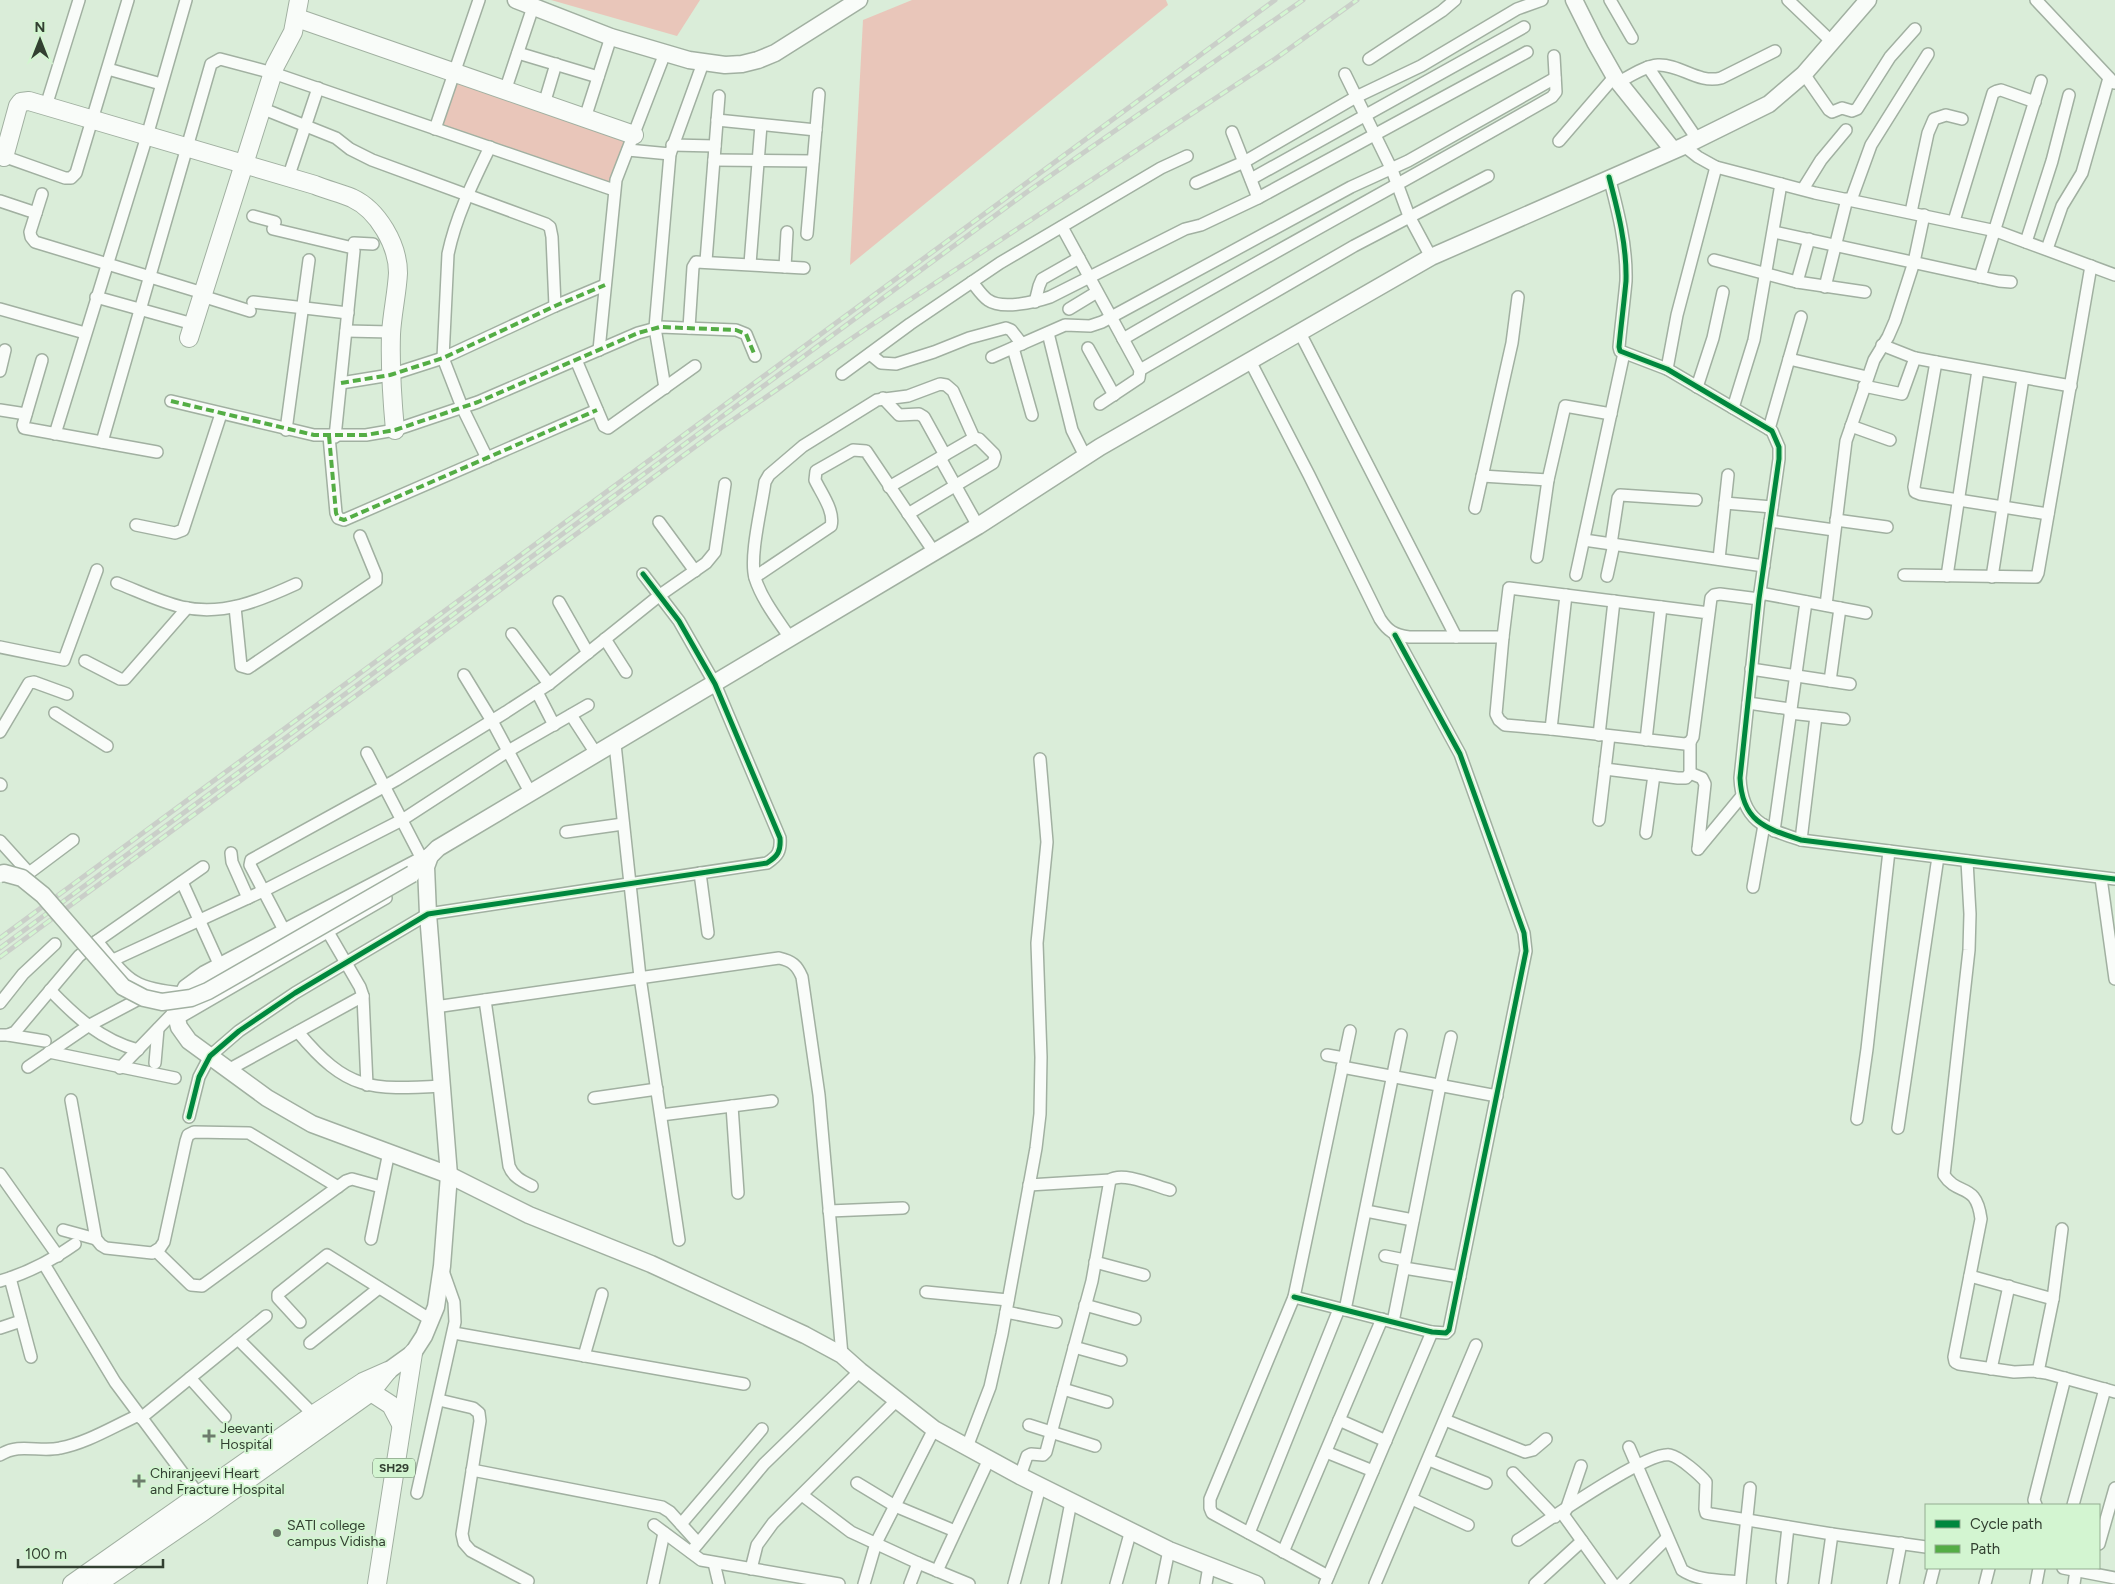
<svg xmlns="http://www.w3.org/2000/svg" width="2115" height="1584" font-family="Figtree,sans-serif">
	<rect width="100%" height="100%" fill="#daedd9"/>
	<!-- green -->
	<g fill="#e9c6ba">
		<polygon points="551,0 700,0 677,36"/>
		<polygon points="912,0 1166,0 1168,5 850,265 863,20"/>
		<polygon points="454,73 634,135 614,190 435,129"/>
	</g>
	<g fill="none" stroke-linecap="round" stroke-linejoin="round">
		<defs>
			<g id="street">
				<polyline points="1610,0 1632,38"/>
				<polyline points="1788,0 1832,42"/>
				<polyline points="2036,0 2114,83"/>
				<polyline points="518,53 598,77"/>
				<polyline points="1369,59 1442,11 1455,0"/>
				<polyline points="1648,67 1697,139"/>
				<polyline points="108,69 161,84"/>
				<polyline points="1345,74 1392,170 1409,216 1431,257"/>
				<polyline points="1804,74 1829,110 1832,112 1842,108 1852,111 1857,109 1890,57 1915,29"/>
				<path d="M 1619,82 C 1630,76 1645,66 1658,65 C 1680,64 1698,84 1721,78 L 1775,51"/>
				<polyline points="505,91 533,7"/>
				<polyline points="544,104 556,64"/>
				<polyline points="46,106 79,0"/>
				<polyline points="261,108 336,138 350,149 372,160 546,224 550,227 552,237 555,306"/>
				<polyline points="585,118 611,37"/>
				<polyline points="717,120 816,130"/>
				<polyline points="435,129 479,0"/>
				<polyline points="1232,132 1258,198"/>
				<polyline points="1559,141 1615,76"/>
				<polyline points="672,145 715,146"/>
				<polyline points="1684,146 1698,157 1716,167 1815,193 1996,231 2115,275"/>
				<polyline points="628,150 670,154"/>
				<polyline points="0,155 65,178 71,178 76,173 128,0"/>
				<polyline points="714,160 813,161"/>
				<path d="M 1609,177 C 1618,211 1627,246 1626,281 C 1624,303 1621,325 1619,347 L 1620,351 L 1667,369 L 1772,431 L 1779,447 L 1779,459 L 1759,599 L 1740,778 C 1742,821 1764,828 1801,840 L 2115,879"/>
				<polyline points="288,178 318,88"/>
				<polyline points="1251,179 1524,27"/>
				<polyline points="1196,183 1244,162 1356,97 1421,66 1517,9 1542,0"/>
				<polyline points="1803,189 1821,160 1846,130"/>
				<polyline points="42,194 30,232 31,237 35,242 203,293"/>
				<polyline points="1851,200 1871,145 1928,54"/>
				<polyline points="0,201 36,213"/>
				<polyline points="1911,212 1928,133 1934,119 1946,115 1962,119"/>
				<polyline points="253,216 275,222"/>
				<polyline points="1954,221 1993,93 1997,91 2001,90 2035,102"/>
				<polyline points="1062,227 1140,370 1139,378 1100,404"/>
				<polyline points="273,229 353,248 354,251 335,437"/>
				<polyline points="1774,232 1999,281 2011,282"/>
				<polyline points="807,234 819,94"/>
				<polyline points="2026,242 2052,161 2069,95"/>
				<polyline points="353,248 354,243 373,244"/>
				<polyline points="2047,249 2062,206 2082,173 2109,78"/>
				<polyline points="1714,260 1797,282 1865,292"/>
				<polyline points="706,261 719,96"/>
				<polyline points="750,264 761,125"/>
				<polyline points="785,267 787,232"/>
				<polyline points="1980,277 2041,81"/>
				<path d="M 972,282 C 977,288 982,296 988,300 C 1002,310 1035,302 1050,297 L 1185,229 L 1201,225 L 1258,198 L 1527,52"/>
				<polyline points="1797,282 1809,239"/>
				<polyline points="1825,287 1847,199"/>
				<polyline points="202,296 250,311"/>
				<polyline points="96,297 193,324"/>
				<polyline points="253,302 348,313"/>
				<polyline points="1035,302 1039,286 1042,279 1079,258"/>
				<polyline points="0,309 85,333"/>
				<polyline points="1069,309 1097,292"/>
				<polyline points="689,328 693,267 696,262 804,268"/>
				<polyline points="346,331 391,332"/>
				<polyline points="1048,333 1072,430 1085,456"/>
				<polyline points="1300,333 1456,637"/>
				<path d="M 1123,339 C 1264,257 1409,179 1552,97 L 1556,92 L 1554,56"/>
				<polyline points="1882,345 1915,358 1936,362 2071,386"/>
				<polyline points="1013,348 1032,415"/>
				<polyline points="1088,348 1114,395"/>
				<polyline points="599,350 616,180 665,53"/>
				<polyline points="870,354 881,363 896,364 934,352 969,338 1006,328 1011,330 1022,344"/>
				<polyline points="992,357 1065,325 1090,326 1102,322 1351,187 1408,161 1555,78"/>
				<polyline points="1789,359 1867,377"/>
				<polyline points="42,360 23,425 24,428 157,452"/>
				<polyline points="576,360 604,426 608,428 695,366"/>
				<path d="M 1250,361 L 1309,475 L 1380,619 C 1388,631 1394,635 1409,637 L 1503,637"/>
				<polyline points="1936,362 1914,487 1915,492 1920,494 2048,514"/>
				<polyline points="1667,369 1677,315 1716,167"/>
				<polyline points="1140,370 1354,246 1488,176"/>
				<polyline points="0,371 5,350"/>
				<polyline points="842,374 910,324 1000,263 1161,168 1187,156"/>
				<polyline points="341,383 390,375 443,358 555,306 605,285"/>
				<polyline points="1864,386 1902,394 1915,358"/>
				<polyline points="1697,387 1713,338 1723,292"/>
				<polyline points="665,388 655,328 670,154 703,63"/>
				<polyline points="883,398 899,415 919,414 924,417 945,455"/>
				<polyline points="171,401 314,435 366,435 395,430 478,402 638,333 660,327 736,330 746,334 755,356"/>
				<polyline points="1733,408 1754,340 1781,184"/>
				<polyline points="0,410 26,414"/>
				<polyline points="1851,426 1890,440"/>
				<polyline points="1769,429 1801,317"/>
				<polyline points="286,430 309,260"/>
				<polyline points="55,434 147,136 186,0"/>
				<polyline points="329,436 336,513 338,518 344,520 597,410"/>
				<polyline points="102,442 211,64 220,59 273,73 614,190"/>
				<path d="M 487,458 L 462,407 L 443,358 L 448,254 C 456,216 473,182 490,147"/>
				<polyline points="940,458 978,526"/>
				<polyline points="1482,476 1548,480"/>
				<polyline points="889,487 974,438 979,439 994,454 995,457 993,463 908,514"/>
				<polyline points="1725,503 1772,507"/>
				<polyline points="1475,508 1512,343 1518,297"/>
				<polyline points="1836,520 1887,527"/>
				<polyline points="1770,521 1834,530"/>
				<polyline points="659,522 695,571"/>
				<polyline points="136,525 175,533 183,530 221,414"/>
				<polyline points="1584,540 1764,566"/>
				<polyline points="1611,544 1618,498 1620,495 1696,500"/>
				<polyline points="1537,557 1548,480 1565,406 1611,414"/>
				<polyline points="1719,559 1728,475"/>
				<polyline points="1576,575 1624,353"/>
				<polyline points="1904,575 2036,577 2038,573 2091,266"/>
				<polyline points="1607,576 1614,544"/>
				<polyline points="1947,576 1978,370"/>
				<path d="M 755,577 L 831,526 C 835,511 821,493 815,480 L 816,471 L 853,450 L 866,451 L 934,552"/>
				<polyline points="1992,577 2023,378"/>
				<path d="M 117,583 C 138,591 160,602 182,607 C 223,616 259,601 296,584"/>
				<polyline points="1760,593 1866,613"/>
				<polyline points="559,602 588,653"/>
				<polyline points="1826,605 1846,441 1874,360 1888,337 1895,321 1914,262 1924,215"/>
				<polyline points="235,607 241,666 248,668 376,581 376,575 360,536"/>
				<polyline points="1709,613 1509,588 1503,637 1496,714 1499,720 1505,725 1551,729 1685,744 1690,742 1693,737 1711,598 1714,595 1720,594 1759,599"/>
				<polyline points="512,634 549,684"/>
				<path d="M 790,638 C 778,620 762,600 755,578 C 749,556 762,506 765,482 L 769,475 L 803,446 L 877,400 L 908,396 L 940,384 L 946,385 L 953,391 L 974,438"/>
				<polyline points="605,639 626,672"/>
				<polyline points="0,647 64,660 97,570"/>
				<polyline points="85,661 120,679 125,679 187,608"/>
				<polyline points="1751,669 1850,684"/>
				<polyline points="464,675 492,721 531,794"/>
				<polyline points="1830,681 1840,608"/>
				<polyline points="537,692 554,725"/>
				<polyline points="1748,703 1790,709"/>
				<polyline points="55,713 107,746"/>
				<polyline points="1790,713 1844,719"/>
				<polyline points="571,715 597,755"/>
				<polyline points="1551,729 1566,595"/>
				<polyline points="0,732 29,683 34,682 67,694"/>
				<polyline points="1599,735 1614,601"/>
				<polyline points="1646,740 1661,607"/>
				<polyline points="615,744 640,977 679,1240"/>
				<polyline points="367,753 422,859"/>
				<polyline points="1605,769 1678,778 1686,778 1690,773 1690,742"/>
				<polyline points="1690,773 1702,778 1705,784 1698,849"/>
				<polyline points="0,784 1,785"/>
				<polyline points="1599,820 1609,736"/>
				<polyline points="1774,831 1806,602"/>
				<polyline points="566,832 623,824"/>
				<polyline points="1646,833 1654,775"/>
				<polyline points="1801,840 1816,716"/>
				<polyline points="0,841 29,873 73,840"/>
				<polyline points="1698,849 1741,797"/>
				<polyline points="231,853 232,862 248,898"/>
				<path d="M 1967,861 L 1970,914 L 1969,950 L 1944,1175 C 1958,1197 1976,1181 1981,1219 L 1954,1357 L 1955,1362 L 1959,1364 L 2014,1372 L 2033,1371 L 2046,1373 L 2115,1392"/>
				<polyline points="700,873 708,933"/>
				<polyline points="2101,878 2115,979"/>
				<polyline points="182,882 220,966"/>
				<polyline points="1753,887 1764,825"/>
				<polyline points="285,932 250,865 251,860 396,780 506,712 549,684 660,595 706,563 715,552 725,484"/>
				<polyline points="328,932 360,987 363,996 367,1085"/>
				<path d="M 97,941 C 128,980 132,989 183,993"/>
				<polyline points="113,960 263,891 402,820 508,751 588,705"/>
				<path d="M 50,990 C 76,1017 101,1040 138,1050"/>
				<path d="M 485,1000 L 509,1166 C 513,1177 522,1181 532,1186"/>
				<polyline points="0,1003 23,974 55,944"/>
				<path d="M 435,1007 L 779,958 C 792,961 797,965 802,977 L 819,1095 L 842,1355"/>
				<polyline points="177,1019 386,898"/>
				<path d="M 298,1032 C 347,1091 370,1090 442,1086"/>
				<polyline points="0,1035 8,1035 15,1032 79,956 97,941 203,867"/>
				<polyline points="8,1035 45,1041"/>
				<polyline points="49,1052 175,1078"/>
				<polyline points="1327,1055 1344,1058"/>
				<polyline points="155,1063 158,1029"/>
				<polyline points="28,1067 88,1026 156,990"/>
				<polyline points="1342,1067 1497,1096"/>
				<polyline points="120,1068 175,1011"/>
				<polyline points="228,1070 363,996"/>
				<polyline points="594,1098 657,1089"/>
				<polyline points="71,1100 96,1239 101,1245 106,1248 152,1253 160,1248 164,1242 186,1141 188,1135 194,1132 249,1133 338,1187"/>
				<polyline points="732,1106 738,1193"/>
				<polyline points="661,1115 772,1101"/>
				<path d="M 189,1117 L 199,1077 L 210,1056 L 239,1031 L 295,993 L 428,914 L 767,863 C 778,856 781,851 780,838 L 715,684 L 679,621 L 643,574"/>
				<polyline points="1857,1119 1867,1049 1889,851"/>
				<polyline points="1898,1128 1938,857"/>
				<polyline points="0,1174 58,1256"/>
				<polyline points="1029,1185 1110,1180"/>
				<polyline points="829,1211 903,1208"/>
				<polyline points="1366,1211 1413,1220"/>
				<polyline points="63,1230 96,1239"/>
				<polyline points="371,1239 389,1152"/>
				<polyline points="156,1251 191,1285 202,1286 346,1181 352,1179 381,1187"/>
				<polyline points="1385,1256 1405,1260"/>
				<polyline points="1095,1262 1144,1275"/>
				<polyline points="44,1264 115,1382 202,1499"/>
				<polyline points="1404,1268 1460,1277"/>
				<polyline points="1970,1276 2053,1299"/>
				<polyline points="10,1278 31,1357"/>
				<path d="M 0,1281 C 28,1273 51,1261 75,1244"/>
				<polyline points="926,1292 1008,1300"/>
				<polyline points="1294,1297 1432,1332 1446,1333 1449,1330 1526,951 1524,933 1460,754 1395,635"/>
				<polyline points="1085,1305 1135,1319"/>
				<polyline points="1345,1310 1401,1035"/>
				<polyline points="1006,1312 1056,1322"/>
				<polyline points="300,1322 278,1298 278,1294 327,1255 431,1320"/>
				<polyline points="1393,1322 1440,1086 1451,1037"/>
				<polyline points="0,1328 21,1321"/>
				<polyline points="454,1333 744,1384"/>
				<polyline points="238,1339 318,1419"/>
				<polyline points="310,1343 379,1288"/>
				<polyline points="1074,1347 1121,1360"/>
				<polyline points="584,1356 602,1294"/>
				<polyline points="1991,1369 2009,1286"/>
				<polyline points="2038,1372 2053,1299 2062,1229"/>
				<polyline points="190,1378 225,1417"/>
				<polyline points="1063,1389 1107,1402"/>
				<polyline points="439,1400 473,1408 479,1413 480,1421 462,1534 464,1543 471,1551 528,1581"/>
				<polyline points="141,1418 266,1316"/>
				<polyline points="1339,1420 1386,1441"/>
				<polyline points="1445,1420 1525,1452 1533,1450 1546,1439"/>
				<polyline points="1029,1425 1095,1446"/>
				<polyline points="967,1447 990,1387 1002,1334 1036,1148 1040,1114 1041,1057 1037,943 1047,842 1040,759"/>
				<path d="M 1629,1447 L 1682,1570 C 1698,1581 1721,1580 1740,1582"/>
				<polyline points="1326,1452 1373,1471"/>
				<path d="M 0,1455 C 20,1442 39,1453 60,1448 C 87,1443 114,1426 139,1415"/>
				<polyline points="1429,1460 1486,1483"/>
				<polyline points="472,1470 662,1507 670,1512 698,1543"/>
				<polyline points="1513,1473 1555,1517"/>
				<path d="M 1020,1476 L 1027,1456 L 1031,1454 L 1043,1455 L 1046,1452 L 1092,1281 L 1110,1180 C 1123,1171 1155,1186 1170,1190"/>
				<polyline points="857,1483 895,1506 955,1531"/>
				<polyline points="417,1493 455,1322 454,1302 443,1271"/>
				<polyline points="802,1495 851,1532 918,1563 969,1584"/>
				<polyline points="1412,1499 1468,1525"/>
				<polyline points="2036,1505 2034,1500 2065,1378"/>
				<polyline points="2073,1505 2105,1389"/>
				<polyline points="1566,1510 1581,1466"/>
				<polyline points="1562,1513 1613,1584"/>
				<polyline points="681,1524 762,1429"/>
				<polyline points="654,1525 701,1560 839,1584"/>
				<polyline points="1249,1533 1339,1309"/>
				<path d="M 1518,1540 C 1542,1525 1647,1450 1670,1455 C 1680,1457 1700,1475 1706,1482 L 1705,1509 L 1706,1513 L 1711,1514 L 1832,1534 L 1926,1547"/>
				<polyline points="2099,1544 2115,1488"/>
				<polyline points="691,1552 764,1464 860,1371"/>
				<polyline points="1283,1552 1382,1319"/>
				<polyline points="714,1563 719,1584"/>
				<polyline points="2063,1568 2115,1578"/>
				<polyline points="751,1569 757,1545 773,1523 897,1400"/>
				<polyline points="937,1571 989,1459"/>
				<polyline points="1328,1576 1212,1513 1210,1508 1210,1499 1294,1297 1350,1031"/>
				<polyline points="1782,1581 1788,1527"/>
				<polyline points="653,1584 664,1533"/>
				<polyline points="864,1584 876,1543 934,1429"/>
				<polyline points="910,1584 918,1563"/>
				<polyline points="1014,1584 1040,1487"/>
				<polyline points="1055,1584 1071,1502"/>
				<polyline points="1116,1584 1131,1530"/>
				<polyline points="1162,1584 1169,1550"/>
				<polyline points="1206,1584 1209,1566"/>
				<polyline points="1325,1584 1432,1332"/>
				<polyline points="1375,1584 1476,1345"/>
				<polyline points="1535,1584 1582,1541"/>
				<polyline points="1621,1584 1667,1538"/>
				<polyline points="1740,1584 1750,1488"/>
				<polyline points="1825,1584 1832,1534"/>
				<polyline points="1893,1584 1901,1543"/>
				<polyline points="1930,1584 1934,1568"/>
				<polyline points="1985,1584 1989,1568"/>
				<polyline points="2036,1584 2039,1568"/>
				<polyline points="2074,1584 2076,1570"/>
			</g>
			<g id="secondary">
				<polyline points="516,0 611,37 689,60 725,65 742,64 758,60 775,53 859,0"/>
				<polyline points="1574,0 1595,42 1616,79 1673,150"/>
				<polyline points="430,856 205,974 186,988 175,1011 179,1027 189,1041 267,1098 312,1124 449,1175 529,1215 651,1264 805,1335 842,1355 860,1371 934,1429 1020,1476 1169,1550 1256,1584"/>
				<polyline points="388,1371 413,1353 424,1336 436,1307 442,1266 449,1175 428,914 426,867 430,856 438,848 978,526 1100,447 1431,257 1684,146 1769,104 1804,74 1868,0"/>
			</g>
			<g id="primary">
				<polyline points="297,18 634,135"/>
				<path d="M 4,157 L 18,106 L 21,102 L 29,101 L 315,185 C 327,190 340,193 352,198 C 378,210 398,245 398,273 C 397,293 392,314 391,334 C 390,367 392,398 395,430"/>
				<polyline points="189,338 275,66 293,32 299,0"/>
				<polyline points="371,1392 391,1405 401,1424"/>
				<polyline points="72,1584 314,1414 363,1382 388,1371"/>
				<polyline points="97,1584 201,1513 371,1392 386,1373"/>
				<polyline points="377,1584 413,1353"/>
			</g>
		</defs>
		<!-- street casing -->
		<use href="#street" stroke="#a1b0a1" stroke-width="14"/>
		<!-- secondary casing -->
		<use href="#secondary" stroke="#a1b0a1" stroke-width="19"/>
		<!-- primary casing -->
		<use href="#primary" stroke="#a1b0a1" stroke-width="20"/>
		<!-- street -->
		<use href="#street" stroke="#f9fcf9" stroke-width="11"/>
		<!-- secondary -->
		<use href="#secondary" stroke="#f9fcf9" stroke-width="16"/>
		<!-- primary -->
		<use href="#primary" stroke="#f9fcf9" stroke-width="18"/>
		<defs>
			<g id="rail">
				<polyline points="0,938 1275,0"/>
				<polyline points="0,948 1027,192 1303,0"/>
				<polyline points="0,957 718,430 867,328 1275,59 1357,0"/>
			</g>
		</defs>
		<!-- rail casing -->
		<use href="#rail" stroke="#cacfc9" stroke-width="5"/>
		<!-- rail -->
		<use href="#rail" stroke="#d3f5d1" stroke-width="3" stroke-dasharray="9" stroke-linecap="butt"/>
		<defs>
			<polyline id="secondary-bridge" points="0,874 4,873 22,878 43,895 123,987 144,998 162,1002 191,998 208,991 412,874"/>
		</defs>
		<!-- secondary-bridge casing -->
		<use href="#secondary-bridge" stroke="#a1b0a1" stroke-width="19" stroke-linecap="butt"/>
		<!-- secondary-bridge -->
		<use href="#secondary-bridge" stroke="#f9fcf9" stroke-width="16"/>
		<!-- quiet -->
		<g stroke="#54ad45" stroke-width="4" stroke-dasharray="8 4" stroke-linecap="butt">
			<polyline points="341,383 390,375 443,358 555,306 605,285"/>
			<polyline points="171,401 314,435 366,435 395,430 478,402 638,333 660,327 736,330 746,334 755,356"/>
			<polyline points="329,436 336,513 338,518 344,520 597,410"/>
		</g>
		<defs>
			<g id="cycleway">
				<path d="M 1609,177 C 1618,211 1627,246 1626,281 C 1624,303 1621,325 1619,347 L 1620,351 L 1667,369 L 1772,431 L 1779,447 L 1779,459 L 1759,599 L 1740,778 C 1742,821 1764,828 1801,840 L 2115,879"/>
				<path d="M 189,1117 L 199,1077 L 210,1056 L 239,1031 L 295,993 L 428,914 L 767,863 C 778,856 781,851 780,838 L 715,684 L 679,621 L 643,574"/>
				<polyline points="1294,1297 1432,1332 1446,1333 1449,1330 1526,951 1524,933 1460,754 1395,635"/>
			</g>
		</defs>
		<!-- cycleway casing -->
		<use href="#cycleway" stroke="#d3f5d1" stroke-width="8"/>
		<!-- cycleway -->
		<use href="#cycleway" stroke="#00873e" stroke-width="5"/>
	</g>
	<!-- markers -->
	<g fill="#6d7d6c" stroke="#d3f5d1" stroke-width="2">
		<path d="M206.5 1428.5h5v5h5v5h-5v5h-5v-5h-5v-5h5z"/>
		<path d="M136.5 1473.5h5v5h5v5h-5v5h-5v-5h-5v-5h5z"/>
		<circle cx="277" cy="1533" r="5"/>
	</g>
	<g text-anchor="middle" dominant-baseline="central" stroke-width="4" stroke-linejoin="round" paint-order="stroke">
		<!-- shield labels -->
		<rect fill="#d3f5d1" stroke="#627661" stroke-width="1" x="373" y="1458.5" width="42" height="19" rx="4"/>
		<g font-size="12" font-weight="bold" fill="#324031">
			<text x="394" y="1468">SH29</text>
		</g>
		<!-- poi labels -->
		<g font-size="14" fill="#324031" stroke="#d3f5d1" text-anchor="start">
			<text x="220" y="1428">Jeevanti<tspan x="220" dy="16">Hospital</tspan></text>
			<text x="150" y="1473">Chiranjeevi Heart<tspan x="150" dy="16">and Fracture Hospital</tspan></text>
			<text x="287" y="1525">SATI college<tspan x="287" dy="16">campus Vidisha</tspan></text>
		</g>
	</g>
	<!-- legend -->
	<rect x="1925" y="1504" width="175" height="65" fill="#d3f5d1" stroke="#93ad91"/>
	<rect x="1935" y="1520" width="25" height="8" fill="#00873e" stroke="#93ad91"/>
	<text x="1970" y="1529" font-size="15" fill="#324031">Cycle path</text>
	<rect x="1935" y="1545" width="25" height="8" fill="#54ad45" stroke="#93ad91"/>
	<text x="1970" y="1554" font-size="15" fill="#324031">Path</text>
	<!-- north arrow -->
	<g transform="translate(40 40)" stroke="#d3f5d1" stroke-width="4" paint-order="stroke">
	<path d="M0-4L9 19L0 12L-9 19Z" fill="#324031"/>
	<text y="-8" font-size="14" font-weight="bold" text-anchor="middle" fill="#324031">N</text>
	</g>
	<!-- scale -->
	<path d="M18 1559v8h145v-8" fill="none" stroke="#324031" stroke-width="2.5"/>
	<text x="25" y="1559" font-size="15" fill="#324031" stroke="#d3f5d1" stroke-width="4" paint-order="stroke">100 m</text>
</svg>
